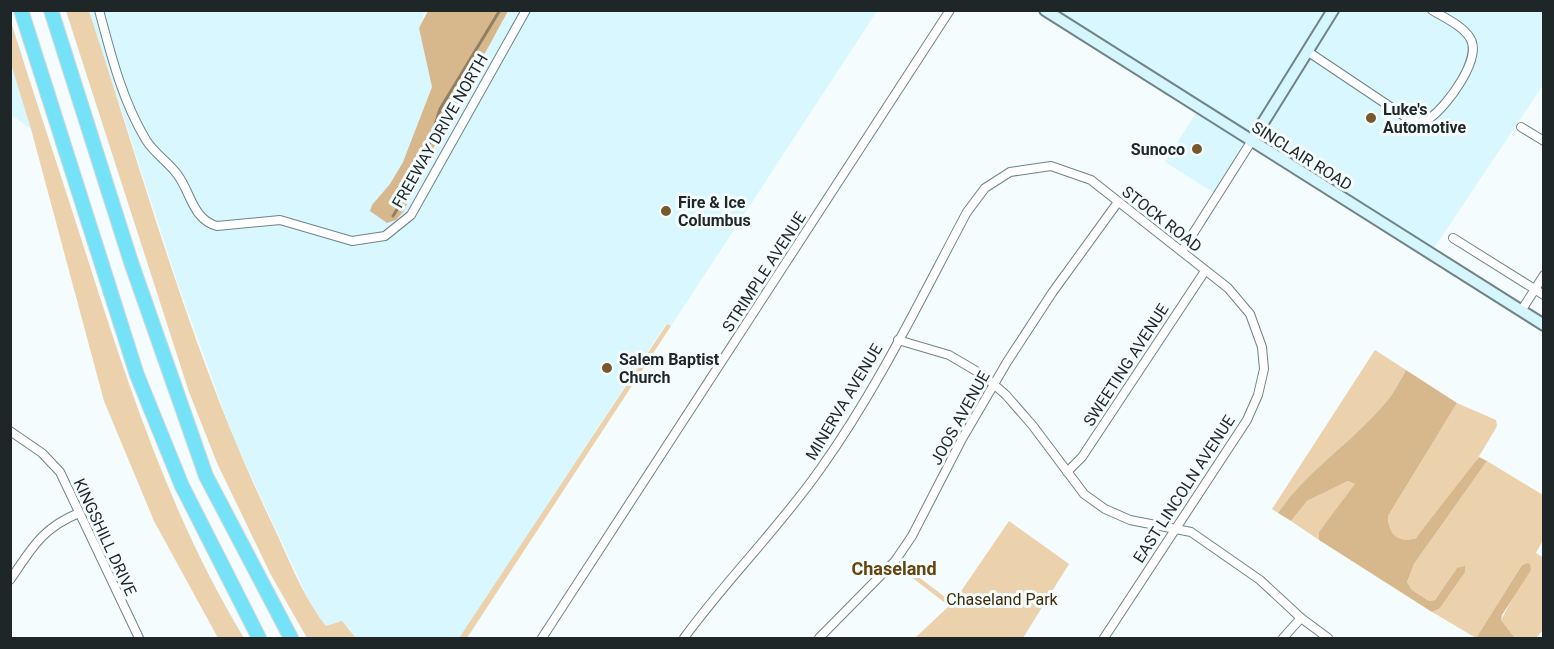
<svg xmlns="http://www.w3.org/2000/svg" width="1554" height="649" font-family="Roboto,sans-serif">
	<rect width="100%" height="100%" fill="#f4fcfe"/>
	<!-- built -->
	<g fill="#d8f7fe">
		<polygon points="89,11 428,11 423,15 432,87 403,162 390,184 372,205 404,211 433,149 508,11 877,11 671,326 666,324 459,638 356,638 348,627 326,626 312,607 234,439 180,290"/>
		<polygon points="1045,11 1543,11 1543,85 1430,254 1253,142 1219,196 1165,162 1199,108"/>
		<polygon points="11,64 31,129 11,115"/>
	</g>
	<!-- green -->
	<g fill="#ecd1ad">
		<path d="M 66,11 L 89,11 C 144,178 193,358 269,517 C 287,554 301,594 326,626 L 342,621 L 356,638 L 307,638 L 271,575 L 217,463 L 189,392 Z"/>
		<path d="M 11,22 C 36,102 63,181 88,260 C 130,391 173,521 244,638 L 218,638 L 154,521 L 104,401 L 31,129 L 11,64 Z"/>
		<polygon points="667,324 671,326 467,638 459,638"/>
		<path d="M 1375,350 L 1406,370 C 1400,381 1394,393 1386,402 C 1353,442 1307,470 1278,513 L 1272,509 Z"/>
		<path d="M 1457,403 L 1496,420 L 1497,426 C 1481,454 1442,518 1417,537 C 1412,540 1405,541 1399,539 C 1390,535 1388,525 1388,516 Z"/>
		<polygon points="1487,461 1543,495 1543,540 1536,553 1544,558 1543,630 1536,638 1515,638 1501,620 1530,565 1527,563 1522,565 1476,638 1432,612 1439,609 1457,568 1435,600 1429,601 1412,590 1407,582 1414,564"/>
		<polygon points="1348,481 1355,484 1353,490 1319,532 1319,540 1291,521 1307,501"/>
		<polygon points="1009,521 1069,564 1023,638 915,638 949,606 901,569 904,566 953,603"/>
	</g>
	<!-- forest -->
	<g fill="#d7b88d">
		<polygon points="454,11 508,11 433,149 404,211 396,220 387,223 370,211 372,205 390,184 403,162 432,87 419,28 428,11"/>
		<path d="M 1406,370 L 1457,403 L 1388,516 C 1388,534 1398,544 1416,538 L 1479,457 L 1487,461 L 1414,564 L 1407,582 L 1412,590 L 1429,601 L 1435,600 L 1457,568 L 1465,566 L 1465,572 L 1439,609 L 1432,612 L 1319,540 L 1319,532 L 1355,484 L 1348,481 L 1307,501 L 1291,521 L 1278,513 C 1307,470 1353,442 1386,402 C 1394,393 1400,381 1406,370 Z"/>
		<polygon points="1527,563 1530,564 1531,570 1502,615 1501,620 1515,638 1476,638 1522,565"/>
	</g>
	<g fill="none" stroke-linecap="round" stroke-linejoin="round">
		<!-- stream -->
		<polyline stroke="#927f62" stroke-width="3" points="393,216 420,173 440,109 500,10"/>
		<defs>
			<g id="minor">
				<path d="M 99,10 C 111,55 122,100 146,140 C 154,153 168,162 177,174 C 191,192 192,219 217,226 L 280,220 L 352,241 L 385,236 L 411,215 L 526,10"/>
				<path d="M 1307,51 L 1404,116 L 1412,119 L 1430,118 C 1447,106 1483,58 1470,38 C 1463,26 1445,18 1432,10"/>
				<polyline points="1521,127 1544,141"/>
				<polyline points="1453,238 1544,295"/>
				<polyline points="1182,251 1251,142"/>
				<polyline points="1521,311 1544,275"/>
				<polyline points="898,340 949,355 983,375 1006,395 1033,426 1084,494 1105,509 1130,520 1191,532 1260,580 1301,618 1328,638"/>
				<polyline points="10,431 42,453 60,472 139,638"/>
				<polyline points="1067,472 1082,457 1205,271"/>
				<path d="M 10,580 C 32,548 42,528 79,513"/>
				<polyline points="542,638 950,10"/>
				<path d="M 684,638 C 727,579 779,528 821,468 C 878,388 921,298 967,212 L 985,188 L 1010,172 L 1051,166 L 1091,180 L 1228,288 L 1250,314 L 1262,347 L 1264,369 L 1258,395 L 1247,420 L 1104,638"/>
				<polyline points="819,638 895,561 912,536 962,439 1007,362 1052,293 1118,202"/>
				<polyline points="1283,638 1301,618"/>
			</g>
			<g id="secondary">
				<polyline points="1045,10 1544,325"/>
				<polyline points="1251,142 1333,10"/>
			</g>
			<g id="motorway">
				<polyline points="21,10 137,375 182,486 259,638"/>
				<polyline points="51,10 131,262 206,476 291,638"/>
			</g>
		</defs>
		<!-- minor casing -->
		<use href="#minor" stroke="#708387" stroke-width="10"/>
		<!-- secondary casing -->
		<use href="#secondary" stroke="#708387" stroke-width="14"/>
		<!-- motorway casing -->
		<use href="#motorway" stroke="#d6d8d8" stroke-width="16"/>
		<!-- minor -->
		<use href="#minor" stroke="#fff" stroke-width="8"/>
		<!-- secondary -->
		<use href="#secondary" stroke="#d6f6fd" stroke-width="10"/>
		<!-- motorway -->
		<use href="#motorway" stroke="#75e2f8" stroke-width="14"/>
	</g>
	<!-- markers -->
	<g fill="#77592d" stroke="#f4fcfe" stroke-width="2">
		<circle cx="1371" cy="118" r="6"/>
		<circle cx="1197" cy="149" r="6"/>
		<circle cx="666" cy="211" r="6"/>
		<circle cx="607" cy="368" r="6"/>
	</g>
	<g text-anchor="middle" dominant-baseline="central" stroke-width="6" stroke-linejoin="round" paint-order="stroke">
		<!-- poi labels -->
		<g font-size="16" font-weight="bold" fill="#1e2628" stroke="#f4fcfe" text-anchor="start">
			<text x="1383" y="109">Luke's<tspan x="1383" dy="18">Automotive</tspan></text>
			<text x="1185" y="149" text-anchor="end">Sunoco</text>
			<text x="678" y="202">Fire &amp; Ice<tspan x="678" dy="18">Columbus</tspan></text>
			<text x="619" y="359">Salem Baptist<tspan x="619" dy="18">Church</tspan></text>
		</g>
		<!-- street labels -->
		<g font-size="16" fill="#1e2628" stroke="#f4fcfe">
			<text transform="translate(440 131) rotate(-60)">FREEWAY DRIVE NORTH</text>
			<text transform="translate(1302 156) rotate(32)">SINCLAIR ROAD</text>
			<text transform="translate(1162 219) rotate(38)">STOCK ROAD</text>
			<text transform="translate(764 272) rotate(-57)">STRIMPLE AVENUE</text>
			<text transform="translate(1126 365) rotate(-57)">SWEETING AVENUE</text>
			<text transform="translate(844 402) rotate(-59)">MINERVA AVENUE</text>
			<text transform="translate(960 418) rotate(-61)">JOOS AVENUE</text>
			<text transform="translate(1184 489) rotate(-57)">EAST LINCOLN AVENUE</text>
			<text transform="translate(105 537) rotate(65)">KINGSHILL DRIVE</text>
		</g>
		<!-- park labels -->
		<g font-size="16" fill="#412b07" stroke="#f4fcfe">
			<text x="1002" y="599">Chaseland Park</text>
		</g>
		<!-- neighbourhood labels -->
		<g font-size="18" font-weight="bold" fill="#65450e" stroke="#f4fcfe">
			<text x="894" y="568">Chaseland</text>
		</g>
	</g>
	<!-- border -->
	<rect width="1554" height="649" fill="none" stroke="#1e2628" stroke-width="24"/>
</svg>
